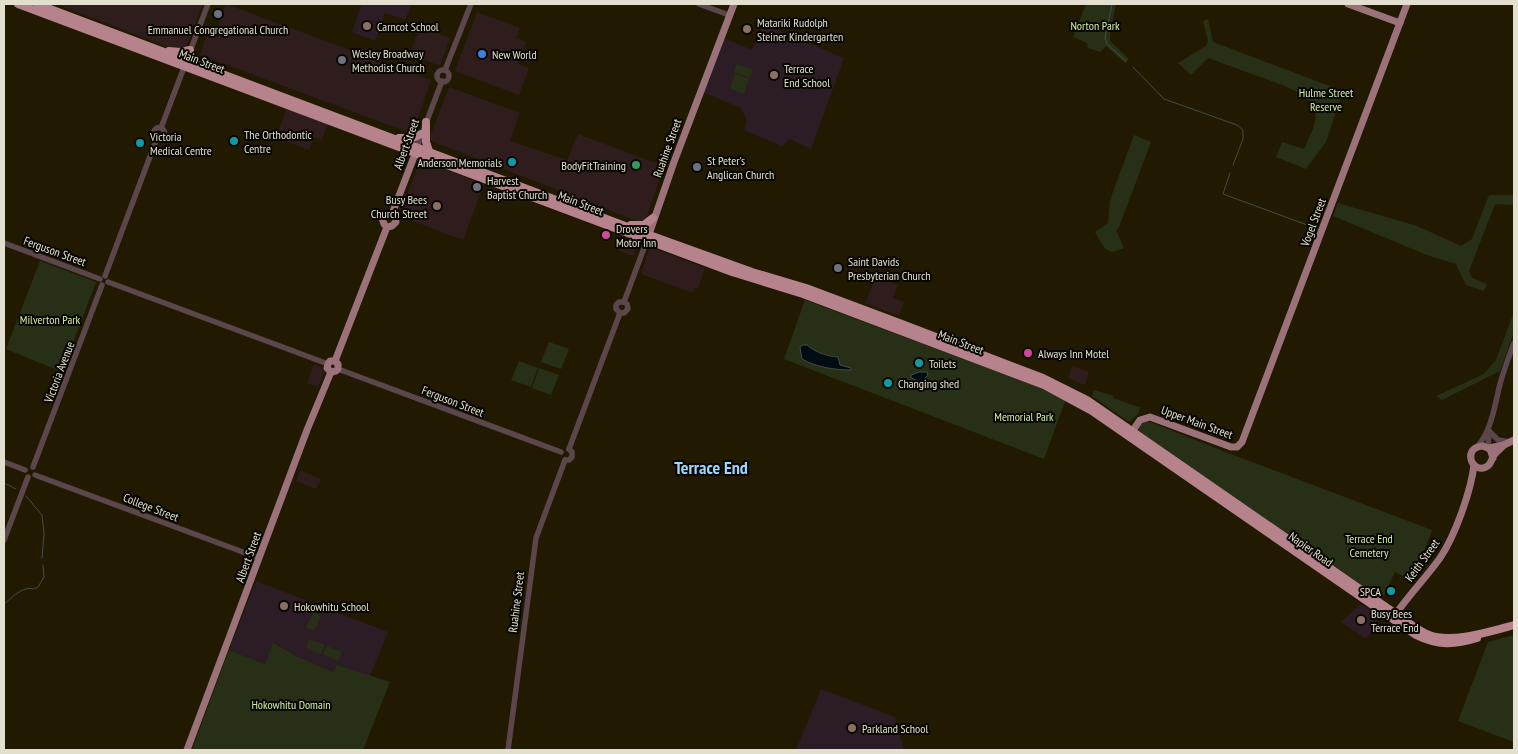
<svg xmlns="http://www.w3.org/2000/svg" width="1518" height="754" font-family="'PT Sans Narrow',sans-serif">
	<rect width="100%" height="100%" fill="#211a00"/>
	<!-- commercial -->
	<g fill="#2f1c1d">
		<polygon points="56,4 203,4 185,49 179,51"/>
		<polygon points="226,4 431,80 413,134 200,55 209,27 217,30"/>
		<polygon points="477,12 520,28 516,38 526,42 518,64 529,68 519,95 455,71"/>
		<polygon points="420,26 450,38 440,66 410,54"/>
		<polygon points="449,87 520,113 510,141 567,160 578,134 664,166 645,222 642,223 429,140"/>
		<polygon points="287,108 328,123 322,140 314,137 309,150 276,137"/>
		<polygon points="420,160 484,184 463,240 402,217 401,212"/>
		<polygon points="623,238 637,243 634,256 619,251"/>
		<polygon points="650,247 705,268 698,288 695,288 693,293 641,274"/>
		<polygon points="876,276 898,285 893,298 904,302 899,316 865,303"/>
		<polygon points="314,364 325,370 318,387 307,383"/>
		<polygon points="1072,366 1089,372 1085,385 1068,378"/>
		<polygon points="300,470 321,479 316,489 296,481"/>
	</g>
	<!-- education -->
	<g fill="#2c1c26">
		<polygon points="357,4 412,4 405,20 385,13 375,41 352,32 361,6"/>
		<polygon points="763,24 844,58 811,149 789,139 782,146 744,130 747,120 741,108 703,92 724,38 752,50"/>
		<polygon points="256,581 388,632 370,676 337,665 333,672 296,656 274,642 265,664 229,650"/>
		<polygon points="1361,604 1380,617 1366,639 1341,622"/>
		<polygon points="821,689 895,717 904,750 796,750"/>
	</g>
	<!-- green -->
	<g fill="#273016">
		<polygon points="1086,4 1116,4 1110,34 1110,41 1129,59 1125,63 1106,46 1100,52 1088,48 1087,43 1073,37"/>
		<polygon points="1208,19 1213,42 1343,91 1326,142 1306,169 1276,157 1282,142 1304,149 1313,129 1316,117 1314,106 1310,101 1299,93 1285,86 1208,58 1191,75 1178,63 1206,46 1208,41 1203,21"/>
		<polygon points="737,64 753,70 750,78 734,72"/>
		<polygon points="735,73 749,79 744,94 730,89"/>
		<polygon points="1134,135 1151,142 1119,227 1116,230 1124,248 1112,252 1105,249 1095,232 1108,223 1110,200"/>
		<polygon points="1489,195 1514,195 1514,205 1495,204 1469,271 1472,278 1487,284 1484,291 1466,285 1456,264 1427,255 1333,216 1338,203 1417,226 1461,246 1472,239"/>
		<polygon points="40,261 96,282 62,372 6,349"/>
		<polygon points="805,300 1041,388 1066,399 1044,459 784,359"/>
		<polygon points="1514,312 1514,332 1500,371 1442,400 1436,396 1484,374 1496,360"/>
		<polygon points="549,342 569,349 561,369 541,362"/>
		<polygon points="519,361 538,368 531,387 511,380"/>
		<polygon points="539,368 559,375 551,395 532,388"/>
		<polygon points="1094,390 1114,396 1113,398 1138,407 1140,406 1139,413 1129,422 1092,396"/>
		<polygon points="1145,420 1228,453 1432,530 1422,557 1405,577 1395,572 1382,599 1135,430"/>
		<polygon points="314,612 321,616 314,631 306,627"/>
		<polygon points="1514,635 1514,742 1458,721 1488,642"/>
		<polygon points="309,639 325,645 321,654 306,647"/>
		<polygon points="273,642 296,656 333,672 337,665 390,682 363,750 192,750 229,650 265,664"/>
		<polygon points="327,646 342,652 338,661 323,654"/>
	</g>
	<!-- water -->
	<g fill="#000c11" stroke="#444b4a">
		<path d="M 802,345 L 807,345 C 815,352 826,356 838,357 L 840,365 L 851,368 L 851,370 C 835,370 815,367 802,359 L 800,348 Z"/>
		<polygon points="919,372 927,372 928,375 921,382 911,378 911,375"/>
	</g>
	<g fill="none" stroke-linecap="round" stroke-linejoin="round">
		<!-- stream -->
		<g stroke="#444b4a" stroke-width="1">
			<polyline points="1112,4 1105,38 1107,44 1126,61"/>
			<polyline points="1133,67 1164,99 1237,125 1243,130 1243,139 1233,165"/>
			<polyline points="1230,173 1223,194 1318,229"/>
			<polyline points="4,483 16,489"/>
			<polyline points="26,496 42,515 44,534 42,558"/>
			<path d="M 4,604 C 12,598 22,586 33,589 L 38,587 L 44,577 L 43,565"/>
		</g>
		<!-- minor -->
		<g stroke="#5b474b" stroke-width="5.5">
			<polyline points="699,4 729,15"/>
			<polyline points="445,70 471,4"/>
			<circle cx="443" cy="76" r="6"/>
			<circle cx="159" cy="133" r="5.5"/>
			<polyline points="161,128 208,4"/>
			<polyline points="417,147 442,81"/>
			<polyline points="4,243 100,279"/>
			<polyline points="105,276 157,138"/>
			<polyline points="108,282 328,364"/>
			<polyline points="624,302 647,240"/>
			<polyline points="620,313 624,313 628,309 627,304 624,302"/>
			<polyline points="620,313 616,309 616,305 619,302 624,302"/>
			<polyline points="338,369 561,452"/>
			<polyline points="1489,431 1498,440 1510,442"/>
			<path d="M 1478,446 C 1492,429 1495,404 1500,384 C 1504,370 1509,356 1514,343"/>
			<polyline points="1488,448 1489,431"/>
			<polyline points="569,449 620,313"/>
			<polyline points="565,460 569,460 572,457 572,452 569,449"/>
			<polyline points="4,462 25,470"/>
			<polyline points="33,467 102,285"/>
			<polyline points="35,475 259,558"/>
			<polyline points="4,540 28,477"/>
			<polyline points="508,750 536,538 565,460"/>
		</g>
		<!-- major -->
		<g stroke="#9c727a" stroke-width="7">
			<polyline points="1348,4 1400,23"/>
			<polyline points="392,214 417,149"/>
			<polyline points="387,227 384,224 382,218 387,214 392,214"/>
			<polyline points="387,227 392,226 396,222 395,217 392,214"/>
			<polyline points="647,240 674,162 734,4"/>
			<polyline points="335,361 387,227"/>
			<polyline points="331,372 327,368 328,364 330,361 335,361"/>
			<polyline points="331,372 336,371 338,369 338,364 335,361"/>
			<polyline points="1129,436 1140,420 1150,417 1231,447 1237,447 1242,442 1407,4"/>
			<polyline points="1489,448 1504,445 1514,440"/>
			<path d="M 1493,458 L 1490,449 L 1483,446 C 1462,447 1471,474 1486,467 C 1491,465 1491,461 1493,457 C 1495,452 1501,449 1504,445"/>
			<path d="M 1393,618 C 1407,597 1425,579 1440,558 C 1455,536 1471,491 1474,465"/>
			<polyline points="187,750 307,430 331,372"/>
		</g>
		<!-- highway -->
		<g stroke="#b6838d" stroke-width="8">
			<path d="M 18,4 L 732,272 L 803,294 L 1044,385 L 1092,411 L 1416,635 C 1438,646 1455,645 1477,638"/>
			<path d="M 37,4 L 641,232 L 752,272 L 806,288 L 902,324 L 1043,378 L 1087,400 L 1396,614 C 1406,621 1417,630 1429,635 C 1451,644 1492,631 1514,625"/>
			<polyline points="169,51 180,52 190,50"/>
			<polyline points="426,122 426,142 429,151"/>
			<polyline points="399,138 413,138 421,134"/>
			<polyline points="631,225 644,225 653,218"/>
		</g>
	</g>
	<!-- markers -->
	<g fill="#6b7280" stroke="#080600" stroke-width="2">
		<circle cx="218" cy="14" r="5"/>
		<circle cx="342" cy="60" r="5"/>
		<circle cx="697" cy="167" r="5"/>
		<circle cx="477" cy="187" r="5"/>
		<circle cx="838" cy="268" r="5"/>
	</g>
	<g fill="#8d6e63" stroke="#080600" stroke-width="2">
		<circle cx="367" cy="26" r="5"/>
		<circle cx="747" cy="29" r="5"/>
		<circle cx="774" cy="75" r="5"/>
		<circle cx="437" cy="206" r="5"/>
		<circle cx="284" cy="606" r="5"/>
		<circle cx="1361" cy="620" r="5"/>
		<circle cx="852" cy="728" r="5"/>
	</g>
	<circle fill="#3f7fe0" stroke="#080600" stroke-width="2" cx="482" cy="54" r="5"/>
	<g fill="#0f9aa8" stroke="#080600" stroke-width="2">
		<circle cx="234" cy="141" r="5"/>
		<circle cx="140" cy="143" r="5"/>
		<circle cx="512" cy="162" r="5"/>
		<circle cx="919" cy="363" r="5"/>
		<circle cx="888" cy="383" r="5"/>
		<circle cx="1391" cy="591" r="5"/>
	</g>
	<circle fill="#2e9e5b" stroke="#080600" stroke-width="2" cx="636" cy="165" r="5"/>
	<g fill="#d1479c" stroke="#080600" stroke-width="2">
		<circle cx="606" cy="235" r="5"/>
		<circle cx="1028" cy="353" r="5"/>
	</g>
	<g text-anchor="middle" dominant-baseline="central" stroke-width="4" stroke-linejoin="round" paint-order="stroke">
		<!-- poi labels -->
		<g font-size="12" fill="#e3dfce" stroke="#080600" text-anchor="start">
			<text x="757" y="22">Matariki Rudolph<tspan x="757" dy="14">Steiner Kindergarten</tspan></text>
			<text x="377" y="26">Carncot School</text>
			<text x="218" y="29" text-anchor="middle">Emmanuel Congregational Church</text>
			<text x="352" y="53">Wesley Broadway<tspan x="352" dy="14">Methodist Church</tspan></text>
			<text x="492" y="54">New World</text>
			<text x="784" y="68">Terrace<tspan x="784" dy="14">End School</tspan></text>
			<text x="244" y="134">The Orthodontic<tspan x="244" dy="14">Centre</tspan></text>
			<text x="150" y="136">Victoria<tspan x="150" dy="14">Medical Centre</tspan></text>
			<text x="707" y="160">St Peter's<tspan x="707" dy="14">Anglican Church</tspan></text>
			<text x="502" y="162" text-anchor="end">Anderson Memorials</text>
			<text x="626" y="165" text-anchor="end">BodyFitTraining</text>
			<text x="487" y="180">Harvest<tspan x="487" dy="14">Baptist Church</tspan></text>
			<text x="427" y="199" text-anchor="end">Busy Bees<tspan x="427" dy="14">Church Street</tspan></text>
			<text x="616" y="228">Drovers<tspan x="616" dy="14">Motor Inn</tspan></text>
			<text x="848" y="261">Saint Davids<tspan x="848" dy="14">Presbyterian Church</tspan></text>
			<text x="1038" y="353">Always Inn Motel</text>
			<text x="929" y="363">Toilets</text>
			<text x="898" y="383">Changing shed</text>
			<text x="1381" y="591" text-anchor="end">SPCA</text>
			<text x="294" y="606">Hokowhitu School</text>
			<text x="1371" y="613">Busy Bees<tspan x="1371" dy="14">Terrace End</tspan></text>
			<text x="862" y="728">Parkland School</text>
		</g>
		<!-- park labels -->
		<g font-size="12" fill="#d3eda8" stroke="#080600">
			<text x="1095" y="25">Norton Park</text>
			<text x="1326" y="92">Hulme Street<tspan x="1326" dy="14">Reserve</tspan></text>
			<text x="50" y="319">Milverton Park</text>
			<text x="1024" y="416">Memorial Park</text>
			<text x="1369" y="538">Terrace End<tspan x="1369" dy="14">Cemetery</tspan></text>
			<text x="291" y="704">Hokowhitu Domain</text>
		</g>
		<!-- street labels -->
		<g font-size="12" fill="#e3dfce" stroke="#080600">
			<text transform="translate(202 61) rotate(21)">Main Street</text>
			<text transform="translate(406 144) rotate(-70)">Albert Street</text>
			<text transform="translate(667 148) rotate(-70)">Ruahine Street</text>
			<text transform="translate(581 203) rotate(21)">Main Street</text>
			<text transform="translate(1313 222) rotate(-69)">Vogel Street</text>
			<text transform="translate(55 251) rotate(20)">Ferguson Street</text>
			<text transform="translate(961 342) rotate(21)">Main Street</text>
			<text transform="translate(59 372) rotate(-69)">Victoria Avenue</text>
			<text transform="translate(453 401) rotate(21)">Ferguson Street</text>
			<text transform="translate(1197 422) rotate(20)">Upper Main Street</text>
			<text transform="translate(151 507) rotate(21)">College Street</text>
			<text transform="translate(1311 549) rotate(35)">Napier Road</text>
			<text transform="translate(248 557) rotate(-70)">Albert Street</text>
			<text transform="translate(1422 560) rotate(-54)">Keith Street</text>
			<text transform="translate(516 602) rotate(-83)">Ruahine Street</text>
		</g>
		<!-- district labels -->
		<g font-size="18" font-weight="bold" fill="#9ed5fd" stroke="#080600">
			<text x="711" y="467">Terrace End</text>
		</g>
	</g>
	<!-- border -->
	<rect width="1518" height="754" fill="none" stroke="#e3dfce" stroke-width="10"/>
</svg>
